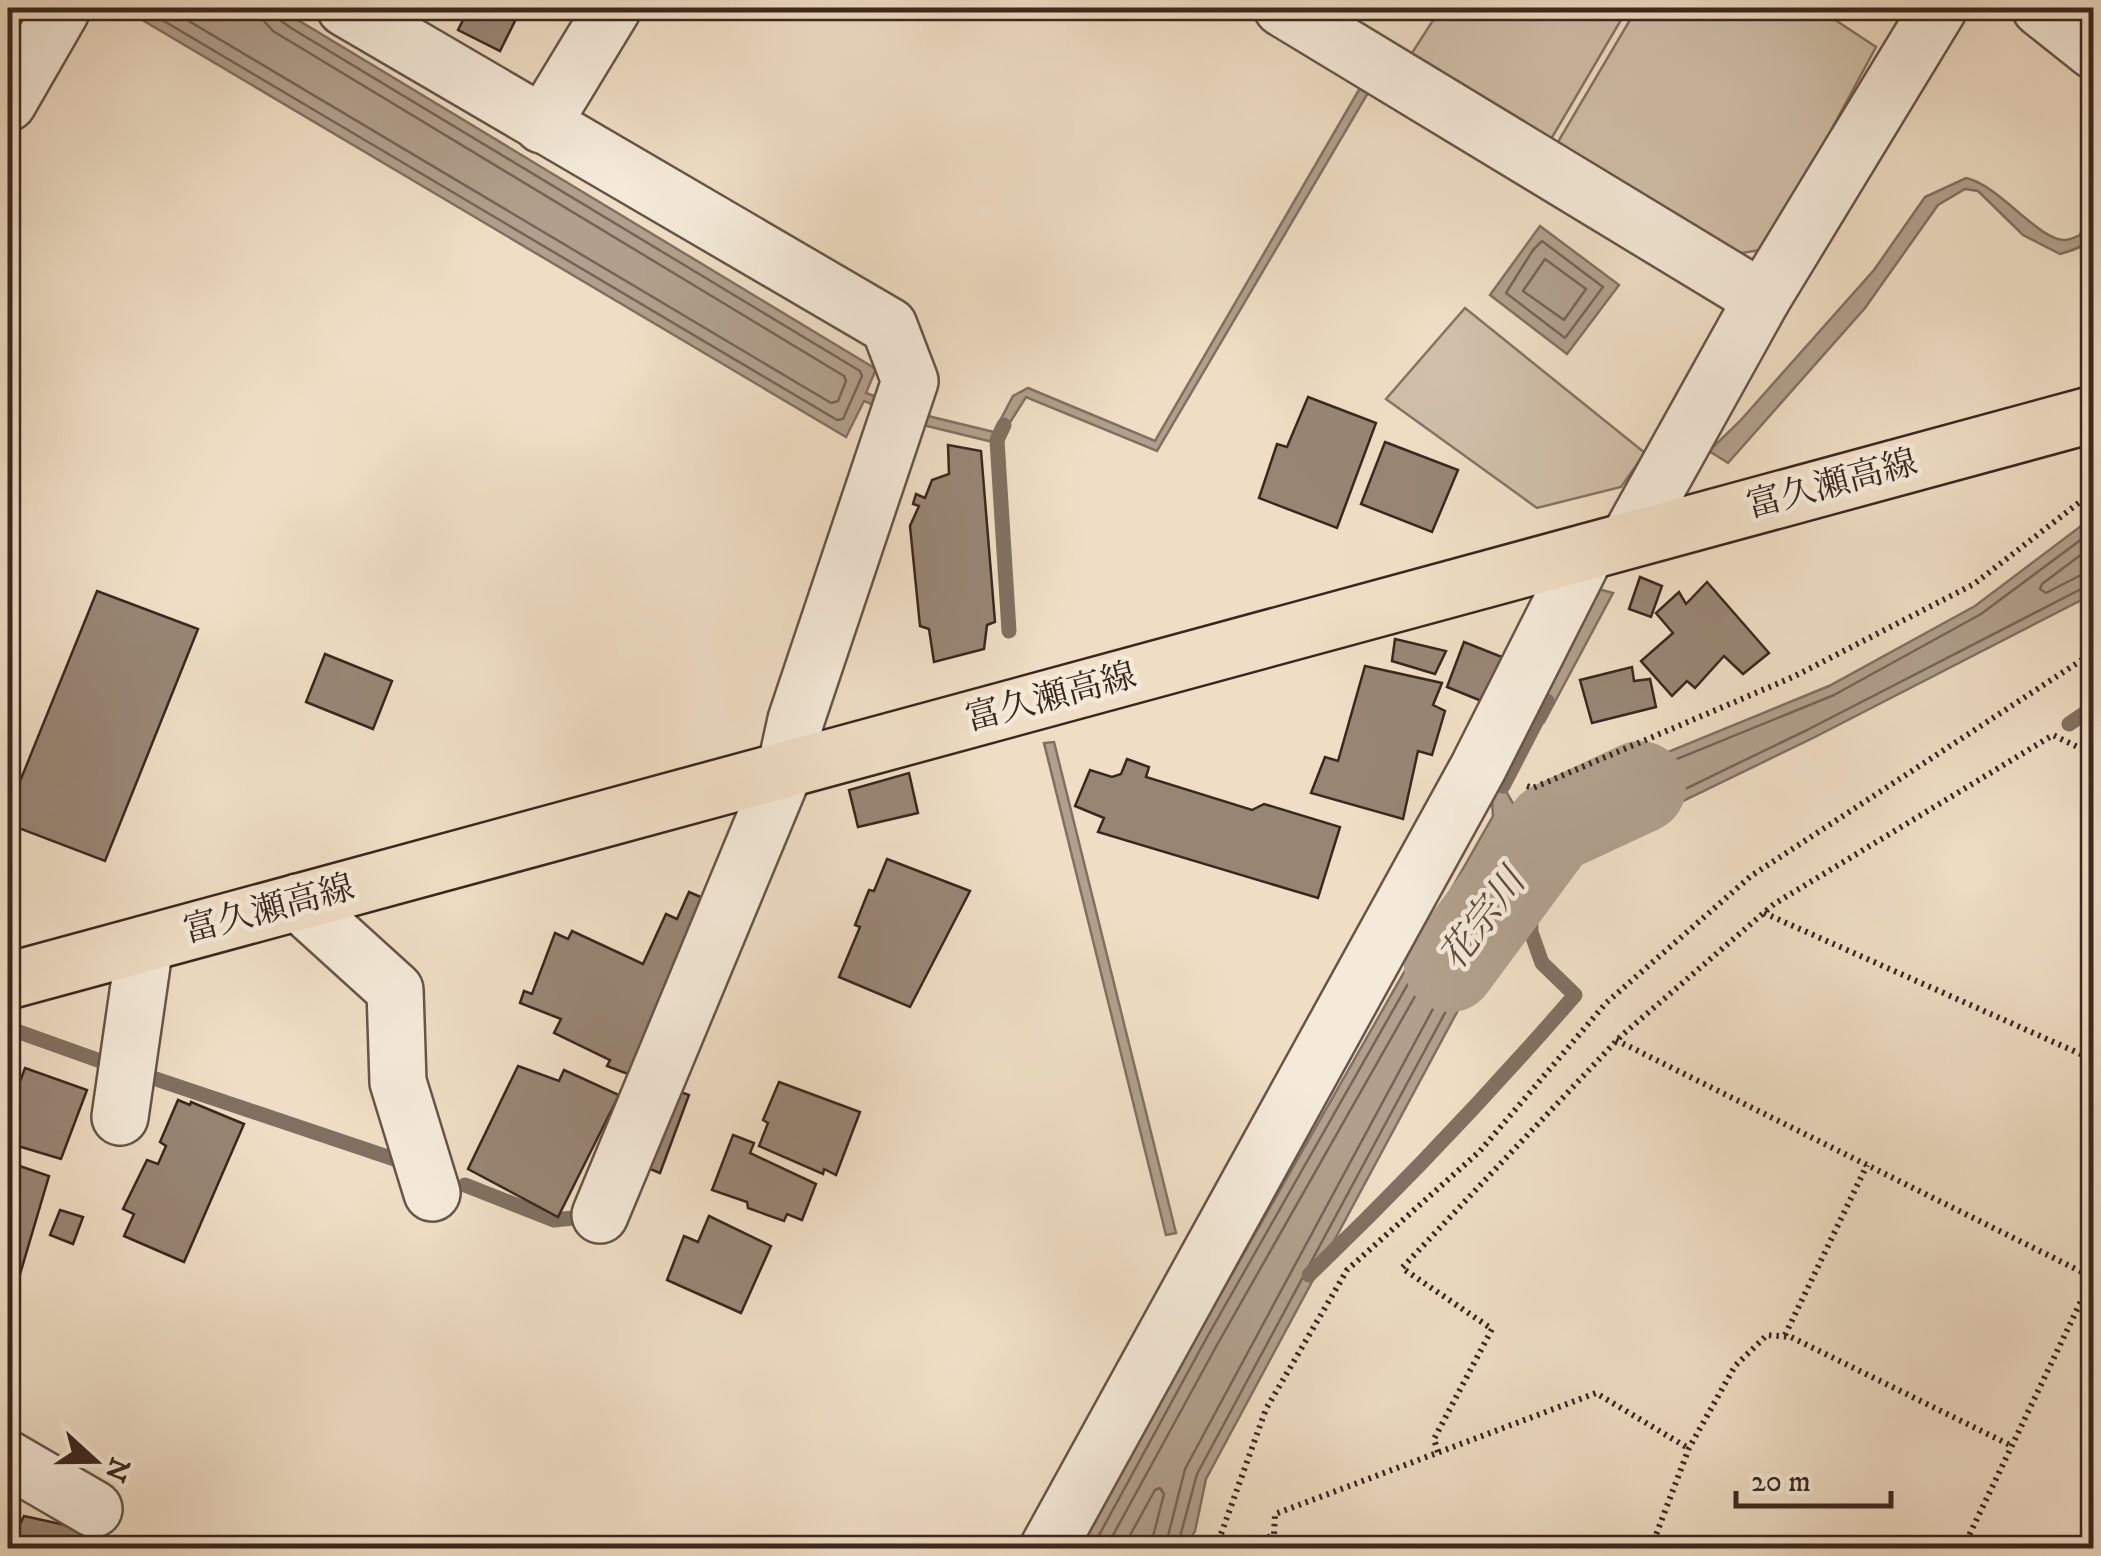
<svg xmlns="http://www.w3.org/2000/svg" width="2101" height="1556" font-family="'IM FELL DW Pica','Noto Serif JP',serif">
	<rect width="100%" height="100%" fill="#efdec5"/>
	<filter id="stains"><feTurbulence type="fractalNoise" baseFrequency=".002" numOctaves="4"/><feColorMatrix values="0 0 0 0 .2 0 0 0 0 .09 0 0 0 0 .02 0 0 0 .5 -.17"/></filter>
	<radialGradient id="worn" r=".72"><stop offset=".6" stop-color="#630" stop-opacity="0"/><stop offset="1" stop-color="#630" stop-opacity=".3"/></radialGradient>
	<!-- green -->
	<g fill="#d0bfa9" stroke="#857364" stroke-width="2.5">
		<polygon points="1441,8 1628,8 1547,146 1408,59"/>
		<polygon points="1637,8 1817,8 1876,47 1767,249 1728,255 1552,152"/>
		<polygon points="1465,308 1645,453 1621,487 1537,508 1386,399"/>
	</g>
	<!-- water -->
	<g fill="#b1a08d" stroke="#817061" stroke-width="2.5">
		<polygon points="122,8 278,8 876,369 866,393 932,417 994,432 1013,396 1028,388 1155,441 1360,88 1368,93 1157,451 1026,397 997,443 927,426 864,401 846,437"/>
		<path d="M 1966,178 C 1999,185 2039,241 2065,240 C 2070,240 2075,237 2080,235 L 2093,197 C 2094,237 2101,242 2060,254 L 2023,235 L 1978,191 L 1965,189 L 1938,205 L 1865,308 L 1728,463 L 1709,451 L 1740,421 L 1874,270 L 1925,197 Z"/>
		<polygon points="1540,226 1619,285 1567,354 1490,295"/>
		<polygon points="2093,517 2093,594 1813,738 1590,846 1537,880 1529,809 1829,686 1975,606"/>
		<polygon points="1595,588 1613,593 1544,722 1533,712"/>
		<polygon points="1054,742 1176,1233 1166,1235 1044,743"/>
		<polygon points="1503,786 1518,812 1528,880 1206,1479 1195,1531 1185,1548 1081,1548 1198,1334 1493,816 1491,788"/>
	</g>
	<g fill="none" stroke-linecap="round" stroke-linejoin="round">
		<!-- shore -->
		<g stroke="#766456" stroke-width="2.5">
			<polyline points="142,8 837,420 843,419 862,376 860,371 291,28 277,18 275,8"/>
			<polyline points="167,8 831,403 838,401 846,381 844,376 273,31 264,21 262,8"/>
			<polygon points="1542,241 1603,287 1565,338 1506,293 1533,250"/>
			<polygon points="1545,259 1586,289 1564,320 1523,291"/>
			<polyline points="2094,530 1981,614 1834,695 1542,814 1545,857 1551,859 1586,837 1809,729 2085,587 2094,586"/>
			<polyline points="2094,545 2042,584 2040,589 2046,593 2081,575 2094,573"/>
			<polygon points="1616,798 1622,801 1620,807 1562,838 1555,836 1556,822"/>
			<polyline points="1092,1548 1206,1339 1471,873 1501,822 1507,821 1517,879 1197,1474 1177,1548"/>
			<polyline points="1106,1548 1217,1345 1481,880 1494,859 1500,858 1504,877 1185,1469 1165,1548"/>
			<polyline points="1123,1548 1155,1490 1160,1488 1164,1494 1150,1548"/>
		</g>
		<!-- stream -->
		<g stroke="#817061" stroke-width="15">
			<polyline points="1004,425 997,440 1009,631"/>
			<polyline points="2069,724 2094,707"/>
			<polyline points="1503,786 1547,701"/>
			<polyline points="8,1028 106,1063"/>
			<polyline points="147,1076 394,1159"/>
			<polyline points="465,1185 554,1220 583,1217"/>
			<path d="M 1309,1275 C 1403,1185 1490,1093 1575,995 L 1542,963 L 1531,932 L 1529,859"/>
		</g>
		<!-- river -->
		<polyline stroke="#b1a08d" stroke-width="92" points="1450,966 1552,828 1640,787"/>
	</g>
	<!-- building -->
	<g fill="#988675" stroke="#3a271f" stroke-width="2.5">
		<polygon points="469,8 486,8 515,21 500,51 458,30"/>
		<polygon points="1308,397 1376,423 1337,528 1259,498 1277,444 1287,447"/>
		<polygon points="1385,442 1458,470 1432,532 1361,504"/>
		<polygon points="948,445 981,451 995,622 987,625 984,649 934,662 929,629 920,626 910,526 919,506 913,504 916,494 925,498 932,480 949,474"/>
		<polygon points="1640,577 1662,586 1651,617 1629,609"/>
		<polygon points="1707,582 1769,653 1743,674 1724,656 1695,688 1687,681 1672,696 1641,661 1673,633 1656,613 1679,592 1686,604"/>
		<polygon points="97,591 198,629 105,861 8,824 8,811"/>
		<polygon points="1395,639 1446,651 1435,674 1392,661"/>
		<polygon points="1464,642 1507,659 1489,704 1447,687"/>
		<polygon points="325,654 392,681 373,729 306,702"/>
		<polygon points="1365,666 1442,683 1433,705 1445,711 1432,755 1418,751 1403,819 1311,793 1325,757 1338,761"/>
		<polygon points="1632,667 1634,681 1650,679 1656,707 1592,723 1580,680"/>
		<polygon points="1127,759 1149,767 1146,777 1252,810 1264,804 1340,827 1318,898 1098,832 1104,818 1075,806 1090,770 1112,777 1121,774"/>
		<polygon points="909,773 918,813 858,827 849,790"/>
		<polygon points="887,859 970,891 910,1007 839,977 860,927 855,925 869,890 874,891"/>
		<polygon points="689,892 717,904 633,1076 607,1066 610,1060 554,1033 561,1019 520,1003 524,991 532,994 555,933 568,939 572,931 643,964 666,914 677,919"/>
		<polygon points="518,1066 559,1081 564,1070 619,1095 558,1217 468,1169"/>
		<polygon points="25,1068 87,1090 61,1159 8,1143 8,1093 15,1095"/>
		<polygon points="779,1082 860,1112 836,1175 824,1169 823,1174 759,1146 768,1123 763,1120"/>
		<polygon points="667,1087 689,1095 660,1173 638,1164"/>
		<polygon points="178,1100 190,1105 191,1102 244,1124 184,1262 124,1236 134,1214 123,1209 147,1160 158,1164 166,1146 160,1142"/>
		<polygon points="733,1135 754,1143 750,1153 816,1184 802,1220 787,1214 784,1221 748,1208 747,1202 712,1190"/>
		<polygon points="8,1162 49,1176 18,1281 8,1277"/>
		<polygon points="60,1210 83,1217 73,1244 50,1235"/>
		<polygon points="709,1216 771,1246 741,1313 667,1280 684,1236 698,1242"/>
		<polygon points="24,1516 88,1530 83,1548 8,1548"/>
	</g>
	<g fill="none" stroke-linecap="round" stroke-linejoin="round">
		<defs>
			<g id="minor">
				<polyline points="345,8 889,326 910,381 796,720 785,770 600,1215"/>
				<polyline points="1282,8 1762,299"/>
				<polyline points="2040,8 2094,51"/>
				<polyline points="8,103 61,11 54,8"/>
				<polyline points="542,125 613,8"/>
				<polyline points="1628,540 1762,299 1939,8"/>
				<polyline points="298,902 395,990 398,1082 432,1193"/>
				<polyline points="120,1117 145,944"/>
				<polyline points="8,1459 94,1509"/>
				<polyline points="1048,1548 1478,768 1587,552"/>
			</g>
			<polyline id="major" points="8,981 2094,414"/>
		</defs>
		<!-- minor casing -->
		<use href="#minor" stroke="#675548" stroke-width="60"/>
		<!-- major casing -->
		<use href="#major" stroke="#3a271f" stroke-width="60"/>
		<!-- path -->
		<g stroke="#3a271f" stroke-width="6" stroke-dasharray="2.5 5" stroke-linecap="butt">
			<polyline points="1527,786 1533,788 1793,677 1974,584 2094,491"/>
			<polyline points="1764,913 2094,1060"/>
			<polyline points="1616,1040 2092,1277"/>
			<polyline points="1785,1335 1867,1165"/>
			<polyline points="1438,1452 1434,1439 1492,1329 1402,1268 1621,1036 1774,904 2053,735 2094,755"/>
			<polyline points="1216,1548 1266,1409 1347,1270 1480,1151 1606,1003 1751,876 2094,652"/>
			<polyline points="1240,1548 1274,1535 1275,1514 1596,1393 1688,1448"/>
			<polyline points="1651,1548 1689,1448 1735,1366 1767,1335 1791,1337 2012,1446"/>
			<polyline points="1963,1548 2093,1276"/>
		</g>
		<!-- minor -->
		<use href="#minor" stroke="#f5ead9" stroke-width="55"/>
		<!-- major -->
		<use href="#major" stroke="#efdec5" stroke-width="55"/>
	</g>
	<g text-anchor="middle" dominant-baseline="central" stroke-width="9" stroke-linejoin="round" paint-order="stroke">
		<!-- street labels -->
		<g font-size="35" fill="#3a271f" stroke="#f5ead9">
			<text transform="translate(1832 485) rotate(-15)">富久瀬高線</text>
			<text transform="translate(1051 698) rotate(-15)">富久瀬高線</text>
			<text transform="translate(269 910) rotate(-15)">富久瀬高線</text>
		</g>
		<!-- water labels -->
		<g font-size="38" font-style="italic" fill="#5e4b40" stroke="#f5ead9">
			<text transform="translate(1483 920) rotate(-53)">花宗川</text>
		</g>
	</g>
	<!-- margin -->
	<rect width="2101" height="1556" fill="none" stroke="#efdec5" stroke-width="40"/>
	<rect x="10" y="10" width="2081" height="1536" fill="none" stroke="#3a271f" stroke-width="5"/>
	<rect x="20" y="20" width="2061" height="1516" fill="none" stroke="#3a271f" stroke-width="2.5"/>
	<!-- north arrow -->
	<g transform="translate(95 1461) rotate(111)" stroke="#f5ead9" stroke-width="8" paint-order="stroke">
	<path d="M0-8L18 38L0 25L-18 38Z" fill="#3a271f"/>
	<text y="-15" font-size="28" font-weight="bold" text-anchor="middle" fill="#3a271f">N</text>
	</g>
	<!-- scale -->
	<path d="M1736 1491v15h155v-15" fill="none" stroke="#3a271f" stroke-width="5"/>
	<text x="1751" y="1491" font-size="30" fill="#3a271f" stroke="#f5ead9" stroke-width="8" paint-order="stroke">20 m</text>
	<rect width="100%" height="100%" filter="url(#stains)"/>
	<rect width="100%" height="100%" fill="url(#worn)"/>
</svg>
